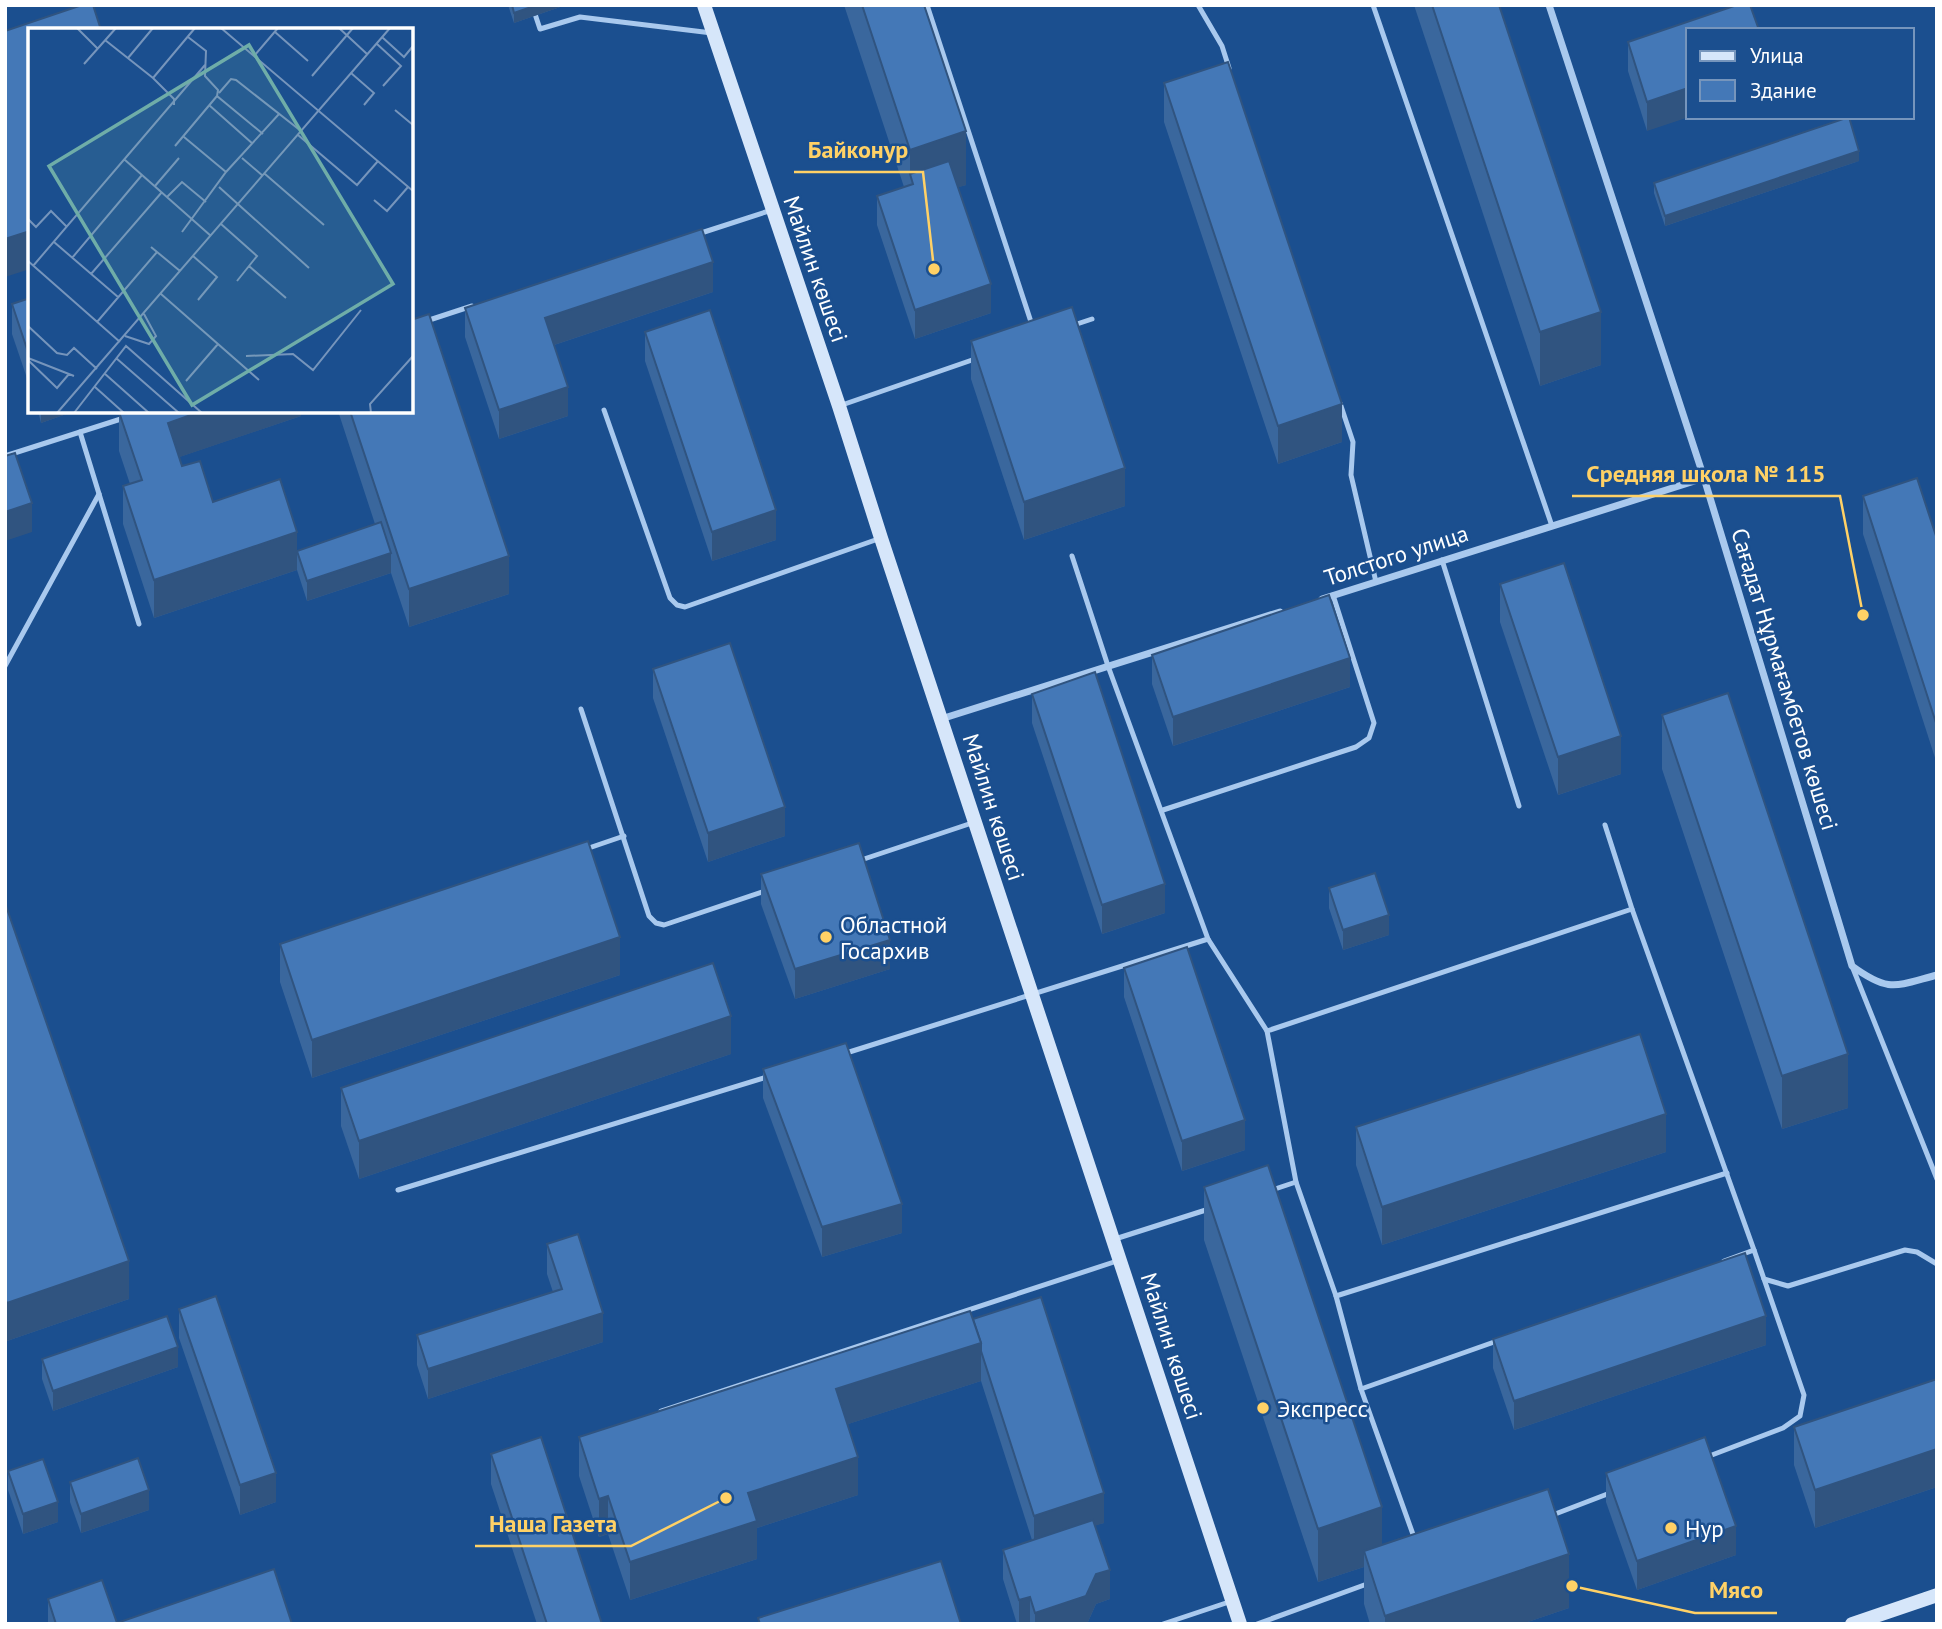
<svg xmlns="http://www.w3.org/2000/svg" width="1942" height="1629" font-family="'PT Sans',sans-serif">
	<rect width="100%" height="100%" fill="#1b4f8f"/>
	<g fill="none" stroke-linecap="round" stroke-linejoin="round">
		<!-- lane -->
		<g stroke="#a9c9ee" stroke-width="5">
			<polyline points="532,5 540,29 580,17 712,33"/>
			<polyline points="927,5 1032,325"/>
			<polyline points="1198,5 1222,46 1229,68"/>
			<polyline points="1373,5 1552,526"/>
			<polyline points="698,234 772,210"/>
			<polyline points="1074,325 1092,319"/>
			<polyline points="411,326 472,306"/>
			<polyline points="1340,403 1353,442 1351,475 1376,582"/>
			<polyline points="839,406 975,359"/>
			<polyline points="604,410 670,598 677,605 685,607 881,538"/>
			<polyline points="80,432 139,624"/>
			<polyline points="5,456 124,418"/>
			<polyline points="1072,556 1108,666 1208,939 1267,1031 1296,1182 1336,1296 1361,1389 1415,1540"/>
			<polyline points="1442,560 1519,806"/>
			<polyline points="5,666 99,494"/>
			<polyline points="581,709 649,916 656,923 664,925 765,891"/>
			<polyline points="1163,810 1356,747 1369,738 1374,723 1333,595"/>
			<polyline points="1605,825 1632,909 1754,1250"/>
			<polyline points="583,850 624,836"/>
			<polyline points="858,861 975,822"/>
			<polyline points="1852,966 1937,1179"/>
			<polyline points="1267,1031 1632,909"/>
			<polyline points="843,1054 1208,939"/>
			<polyline points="398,1190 770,1076"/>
			<polyline points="1272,1190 1296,1182"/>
			<polyline points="1115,1239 1209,1209"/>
			<polyline points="1724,1261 1754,1250 1764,1279 1788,1286 1905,1250 1917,1252 1937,1264"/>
			<polyline points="1336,1296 1727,1173"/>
			<polyline points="1361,1389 1497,1341"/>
			<polyline points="661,1411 1117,1261"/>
			<polyline points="1704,1458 1783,1428 1800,1416 1804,1395 1764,1279"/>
			<polyline points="1550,1516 1610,1493"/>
			<polyline points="1163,1624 1229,1602"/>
			<polyline points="1257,1624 1367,1584"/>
		</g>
		<!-- street -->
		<g stroke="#a9c9ee" stroke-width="7">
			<path d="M 1549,5 L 1704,478 L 1852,966 C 1889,993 1895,986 1937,975"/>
			<polyline points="1322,599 1704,478"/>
			<polyline points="941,719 1280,612"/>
		</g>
		<!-- secondary -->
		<g stroke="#d6e6fa" stroke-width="14">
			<polyline points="704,5 839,406 881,538 1240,1624"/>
			<polyline points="1852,1624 1937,1595"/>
		</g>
	</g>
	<!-- wall -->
	<g fill="#3a679d">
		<polygon points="508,5 566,5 514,23"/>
		<polygon points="844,5 924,5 966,185 958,187 991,313 915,339 877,225 877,196 904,187"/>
		<polygon points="1414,5 1499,5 1601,365 1540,386"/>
		<polygon points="1737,5 1647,131 1628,71 1628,42"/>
		<polygon points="1164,83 1342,442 1278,464 1164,122"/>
		<polygon points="1859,161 1665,226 1654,193 1654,183"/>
		<polygon points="713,292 554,345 568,416 499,439 465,337 465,308"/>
		<polygon points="30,298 30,387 12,334 12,304"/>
		<polygon points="645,332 776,540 712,561 645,361"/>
		<polygon points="971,341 1125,506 1024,540 971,379"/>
		<polygon points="38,411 75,411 41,423"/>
		<polygon points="301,411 301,416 179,457 182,466 213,502 297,551 375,524 338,411 411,411 509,594 409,627 391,573 307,601 297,570 154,618 123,524 123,486 130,484 119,451 119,412"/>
		<polygon points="1863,496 1937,539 1937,764 1863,534"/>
		<polygon points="1500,584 1621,774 1558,795 1500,622"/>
		<polygon points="1152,655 1350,687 1173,746 1152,684"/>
		<polygon points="653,669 785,836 708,862 653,698"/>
		<polygon points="1032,694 1165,913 1102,934 1032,723"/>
		<polygon points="1662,715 1848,1108 1782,1129 1662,769"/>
		<polygon points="761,874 890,969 795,999 761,904"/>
		<polygon points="1329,888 1389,935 1343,950 1329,908"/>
		<polygon points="5,903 129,1299 7,1341 5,1337"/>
		<polygon points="280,944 620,975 312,1078 280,982"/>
		<polygon points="1124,968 1245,1150 1182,1171 1124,997"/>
		<polygon points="731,1054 359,1179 341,1126 341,1088"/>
		<polygon points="763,1069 902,1233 822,1257 763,1098"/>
		<polygon points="1356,1127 1666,1152 1382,1245 1356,1165"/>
		<polygon points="1204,1187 1382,1545 1569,1608 1522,1624 1370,1624 1364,1604 1364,1567 1318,1582 1204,1240"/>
		<polygon points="547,1244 603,1342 428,1399 417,1365 417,1335 553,1292 547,1274"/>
		<polygon points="179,1309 276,1502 240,1515 179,1338"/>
		<polygon points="973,1319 1104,1523 1095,1525 1110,1599 1096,1604 1087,1624 1017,1624 1003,1579 1003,1550 1032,1540 981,1381 848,1424 858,1495 757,1528 757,1559 630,1600 608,1534 599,1537 579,1476 579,1437"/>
		<polygon points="1493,1339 1766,1345 1514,1430 1493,1368"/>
		<polygon points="42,1359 178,1367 53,1411 42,1379"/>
		<polygon points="1937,1379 1937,1487 1815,1528 1794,1465 1794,1427"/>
		<polygon points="491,1454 602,1624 537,1624 491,1484"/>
		<polygon points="8,1471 58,1522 23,1534 8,1490"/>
		<polygon points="1606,1473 1736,1555 1637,1590 1606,1502"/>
		<polygon points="70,1482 149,1510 81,1533 70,1502"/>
		<polygon points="48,1599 117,1623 292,1624 48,1624"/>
	</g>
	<!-- shaded-wall -->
	<g fill="#305480">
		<polygon points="537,5 566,5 514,23 514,13"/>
		<polygon points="1688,88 1689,117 1647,131 1647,102"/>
		<polygon points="966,131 966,185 913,202 913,184 910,174 910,150"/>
		<polygon points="1859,151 1859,161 1665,226 1665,216"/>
		<polygon points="30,231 30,269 5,277 5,239"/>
		<polygon points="713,262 713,292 545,348 545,318"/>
		<polygon points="991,284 991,313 915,339 915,310"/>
		<polygon points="1601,312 1601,365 1540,386 1540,332"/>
		<polygon points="568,387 568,416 499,439 499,410"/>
		<polygon points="1342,404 1342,442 1278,464 1278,426"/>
		<polygon points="41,411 75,411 41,423"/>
		<polygon points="202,411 301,411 301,416 168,461 168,423"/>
		<polygon points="1125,468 1125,506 1024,540 1024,502"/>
		<polygon points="32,503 32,532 5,541 5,512"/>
		<polygon points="776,510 776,540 712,561 712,532"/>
		<polygon points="297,532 297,570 154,618 154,580"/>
		<polygon points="391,553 391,573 307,601 307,581"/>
		<polygon points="509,556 509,594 409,627 409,589"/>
		<polygon points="1350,658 1350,687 1173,746 1173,717"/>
		<polygon points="1621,736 1621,774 1558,795 1558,757"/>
		<polygon points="785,807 785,836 708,862 708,833"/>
		<polygon points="1165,884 1165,913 1102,934 1102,905"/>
		<polygon points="1389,915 1389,935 1343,950 1343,930"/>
		<polygon points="620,937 620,975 312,1078 312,1040"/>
		<polygon points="890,940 890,969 795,999 795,969"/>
		<polygon points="731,1016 731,1054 359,1179 359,1141"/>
		<polygon points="1848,1054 1848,1108 1782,1129 1782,1076"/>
		<polygon points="1666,1114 1666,1152 1382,1245 1382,1207"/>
		<polygon points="1245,1120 1245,1150 1182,1171 1182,1141"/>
		<polygon points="902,1204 902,1233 822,1257 822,1227"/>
		<polygon points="129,1261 129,1299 7,1341 7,1303"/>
		<polygon points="603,1313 603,1342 428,1399 428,1369"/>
		<polygon points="1766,1316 1766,1345 1514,1430 1514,1401"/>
		<polygon points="981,1343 981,1381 836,1428 836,1389"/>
		<polygon points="178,1347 178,1367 53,1411 53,1391"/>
		<polygon points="1937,1449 1937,1487 1815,1528 1815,1490"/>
		<polygon points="858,1457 858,1495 757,1528 757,1559 630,1600 630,1562 748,1493"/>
		<polygon points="276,1473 276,1502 240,1515 240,1485"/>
		<polygon points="149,1490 149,1510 81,1533 81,1514"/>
		<polygon points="1104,1493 1104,1523 1034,1546 1034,1516"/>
		<polygon points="608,1496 608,1534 599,1537 599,1499"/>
		<polygon points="58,1502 58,1522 23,1534 23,1514"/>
		<polygon points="1382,1507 1382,1561 1364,1551 1364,1567 1318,1582 1318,1529"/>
		<polygon points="1736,1526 1736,1555 1637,1590 1637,1561"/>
		<polygon points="1569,1554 1569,1608 1522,1624 1385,1624 1385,1616"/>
		<polygon points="1110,1570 1110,1599 1096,1604 1087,1624 1035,1624 1035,1613 1096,1574"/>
		<polygon points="1030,1597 1030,1624 1019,1624 1019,1600"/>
	</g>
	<!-- building -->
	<g fill="#4478b7" stroke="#305480" stroke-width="2">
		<polygon points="82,5 93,5 101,30 30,30 30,231 5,239 5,31"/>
		<polygon points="512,5 537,5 514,13"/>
		<polygon points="862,5 924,5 966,131 910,150"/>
		<polygon points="1432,5 1499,5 1601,312 1540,332"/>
		<polygon points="1737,5 1750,5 1759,30 1688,30 1688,88 1647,102 1628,42"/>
		<polygon points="1228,62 1342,404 1278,426 1164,83"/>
		<polygon points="1849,117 1859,151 1665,216 1654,183"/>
		<polygon points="949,161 991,284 915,310 877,196 913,184 910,174"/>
		<polygon points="702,229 713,262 545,318 568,387 499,410 465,308"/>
		<polygon points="30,298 30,358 12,304"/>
		<polygon points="1072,307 1125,468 1024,502 971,341"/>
		<polygon points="710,310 776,510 712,532 645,332"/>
		<polygon points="429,314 509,556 409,589 350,411 411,411 411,320"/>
		<polygon points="123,411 202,411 168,423 182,466 200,461 213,502 280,479 297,532 154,580 123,486 142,480 119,412"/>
		<polygon points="15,453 32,503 5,512 5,456"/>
		<polygon points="1917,478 1937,539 1937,726 1863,496"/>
		<polygon points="381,522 391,553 307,581 297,551"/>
		<polygon points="1564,563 1621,736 1558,757 1500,584"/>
		<polygon points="1329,595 1350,658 1173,717 1152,655"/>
		<polygon points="730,643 785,807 708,833 653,669"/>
		<polygon points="1095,672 1165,884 1102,905 1032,694"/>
		<polygon points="1728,693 1848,1054 1782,1076 1662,715"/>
		<polygon points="588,841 620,937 312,1040 280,944"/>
		<polygon points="859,843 890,940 795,969 761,874"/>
		<polygon points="1375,873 1389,915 1343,930 1329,888"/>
		<polygon points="5,903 129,1261 7,1303 5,1299"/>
		<polygon points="1187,947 1245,1120 1182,1141 1124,968"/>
		<polygon points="713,963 731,1016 359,1141 341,1088"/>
		<polygon points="1640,1034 1666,1114 1382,1207 1356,1127"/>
		<polygon points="846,1043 902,1204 822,1227 763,1069"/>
		<polygon points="1268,1165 1382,1507 1318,1529 1204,1187"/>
		<polygon points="578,1234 603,1313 428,1369 417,1335 562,1289 547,1244"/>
		<polygon points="1745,1253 1766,1316 1514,1401 1493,1339"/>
		<polygon points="216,1296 276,1473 240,1485 179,1309"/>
		<polygon points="1041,1297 1104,1493 1034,1516 981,1351 981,1343 973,1319"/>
		<polygon points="970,1311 981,1343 836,1389 858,1457 748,1493 757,1521 630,1562 608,1496 599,1499 579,1437"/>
		<polygon points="167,1316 178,1347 53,1391 42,1359"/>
		<polygon points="1937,1379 1937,1449 1815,1490 1794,1427"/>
		<polygon points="541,1437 602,1624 547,1624 491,1454"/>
		<polygon points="1705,1437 1736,1526 1637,1561 1606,1473"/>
		<polygon points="138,1458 149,1490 81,1514 70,1482"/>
		<polygon points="43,1459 58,1502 23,1514 8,1471"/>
		<polygon points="1548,1489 1569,1554 1385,1616 1364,1551"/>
		<polygon points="1093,1520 1110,1570 1096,1574 1086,1596 1035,1613 1030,1597 1019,1600 1003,1550"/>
		<polygon points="941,1561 961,1624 760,1624 758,1618"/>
		<polygon points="274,1569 292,1624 56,1624 48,1599 102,1580 117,1623"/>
	</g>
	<!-- markers -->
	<g fill="#ffd166" stroke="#1b4f8f" stroke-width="2.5">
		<circle cx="826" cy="937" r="7"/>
		<circle cx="1263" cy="1408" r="7"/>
		<circle cx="1671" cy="1528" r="7"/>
	</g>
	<g text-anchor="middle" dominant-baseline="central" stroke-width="5" stroke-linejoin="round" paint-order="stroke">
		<!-- street labels -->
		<g font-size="23" fill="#fff" stroke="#1b4f8f">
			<text transform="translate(816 269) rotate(71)">Майлин көшесі</text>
			<text transform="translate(1396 555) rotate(-18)">Толстого улица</text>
			<text transform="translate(1785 679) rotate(73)">Сағадат Нұрмағамбетов көшесі</text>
			<text transform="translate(994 807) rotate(72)">Майлин көшесі</text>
			<text transform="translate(1172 1346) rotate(72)">Майлин көшесі</text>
		</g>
		<!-- poi labels -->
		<g font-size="23" fill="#fff" stroke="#1b4f8f" text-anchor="start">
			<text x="840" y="924">Областной<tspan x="840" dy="26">Госархив</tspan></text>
			<text x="1277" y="1408">Экспресс</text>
			<text x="1685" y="1528">Нур</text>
		</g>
	</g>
	<!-- overview -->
	<g transform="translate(28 28)">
		<rect width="385" height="385" fill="#1b4f8f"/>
		<path fill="none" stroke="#7695bc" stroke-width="2" d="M 49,0 L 70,21M 193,0 L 385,163M 311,0 L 339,26M 247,4 L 280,33M 160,9 L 178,23 L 177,48 L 190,62 L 189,68 L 235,106M 354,9 L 376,29 L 385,18M 77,12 L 125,50 L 146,71 L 146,77M 349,16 L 373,38 L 355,58M 226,28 L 250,0M 100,30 L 125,0M 56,36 L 88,0M 323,45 L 346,65 L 336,77M 284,48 L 325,0M 125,50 L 167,0M 191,65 L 203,51 L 208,52 L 273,103M 181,77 L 225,116M 367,82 L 385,97M 270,107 L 329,157 L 350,133M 156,109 L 198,144M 147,118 L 189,68M 214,130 L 235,148M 97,132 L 183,208M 237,146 L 296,197M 127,158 L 151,130M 191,159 L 281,240M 139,169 L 154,154 L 178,174M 346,172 L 359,183 L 380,159M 0,191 L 8,199 L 23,183 L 39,199M 193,196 L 229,228 L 209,253M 154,204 L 198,144 L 251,86M 26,214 L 90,269M 123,219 L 152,243M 165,228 L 189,249 L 170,272M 44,230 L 114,147M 0,233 L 92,314M 5,238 L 177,37M 221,238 L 258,270M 63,246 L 134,164M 133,266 L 231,352M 69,294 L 129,224M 0,298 L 29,325 L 39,327 L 46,320 L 69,341M 97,308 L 121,316 L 128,308 L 116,286M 218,328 L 265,326 L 285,342 L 333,282M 0,330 L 46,348M 88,330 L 151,385M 0,332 L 29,360 L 41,346M 76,345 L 121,385M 158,353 L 190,316M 67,359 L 96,385M 29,385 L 362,0M 46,385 L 98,318 L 174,385M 343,385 L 342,376 L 385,328"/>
		<path fill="#6fada8" fill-opacity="0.15" stroke="#6fada8" stroke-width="3.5" d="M 221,17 L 365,256 L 164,377 L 21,138 Z"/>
		<rect width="385" height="385" fill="none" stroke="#fff" stroke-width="3.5"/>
	</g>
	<!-- callouts -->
	<path fill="none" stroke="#ffd166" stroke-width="2.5" d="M934 269L923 172H794M1863 615L1840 496H1572M726 1498L631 1546H475M1572 1586L1695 1613H1777"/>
	<g fill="#ffd166" stroke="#1b4f8f" stroke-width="2.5">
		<circle cx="934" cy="269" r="7"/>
		<circle cx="1863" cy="615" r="7"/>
		<circle cx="726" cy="1498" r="7"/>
		<circle cx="1572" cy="1586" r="7"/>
	</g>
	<g font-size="24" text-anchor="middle" font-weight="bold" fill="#ffd166" stroke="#1b4f8f" stroke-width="5" stroke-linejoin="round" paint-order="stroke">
		<text x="858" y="158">Байконур</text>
		<text x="1706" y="482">Средняя школа № 115</text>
		<text x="553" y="1532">Наша Газета</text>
		<text x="1736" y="1598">Мясо</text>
	</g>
	<!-- border -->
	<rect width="1942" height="1629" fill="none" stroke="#ffffff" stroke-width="14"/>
	<!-- legend -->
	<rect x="1686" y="28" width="228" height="91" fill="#1b4f8f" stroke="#7695bc" stroke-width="2"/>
	<rect x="1700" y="51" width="35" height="10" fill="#d6e6fa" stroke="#7695bc" stroke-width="2"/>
	<text x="1750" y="63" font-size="21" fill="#ffffff">Улица</text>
	<rect x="1700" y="80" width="35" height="21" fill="#4478b7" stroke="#7695bc" stroke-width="2"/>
	<text x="1750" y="98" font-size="21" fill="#ffffff">Здание</text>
</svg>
